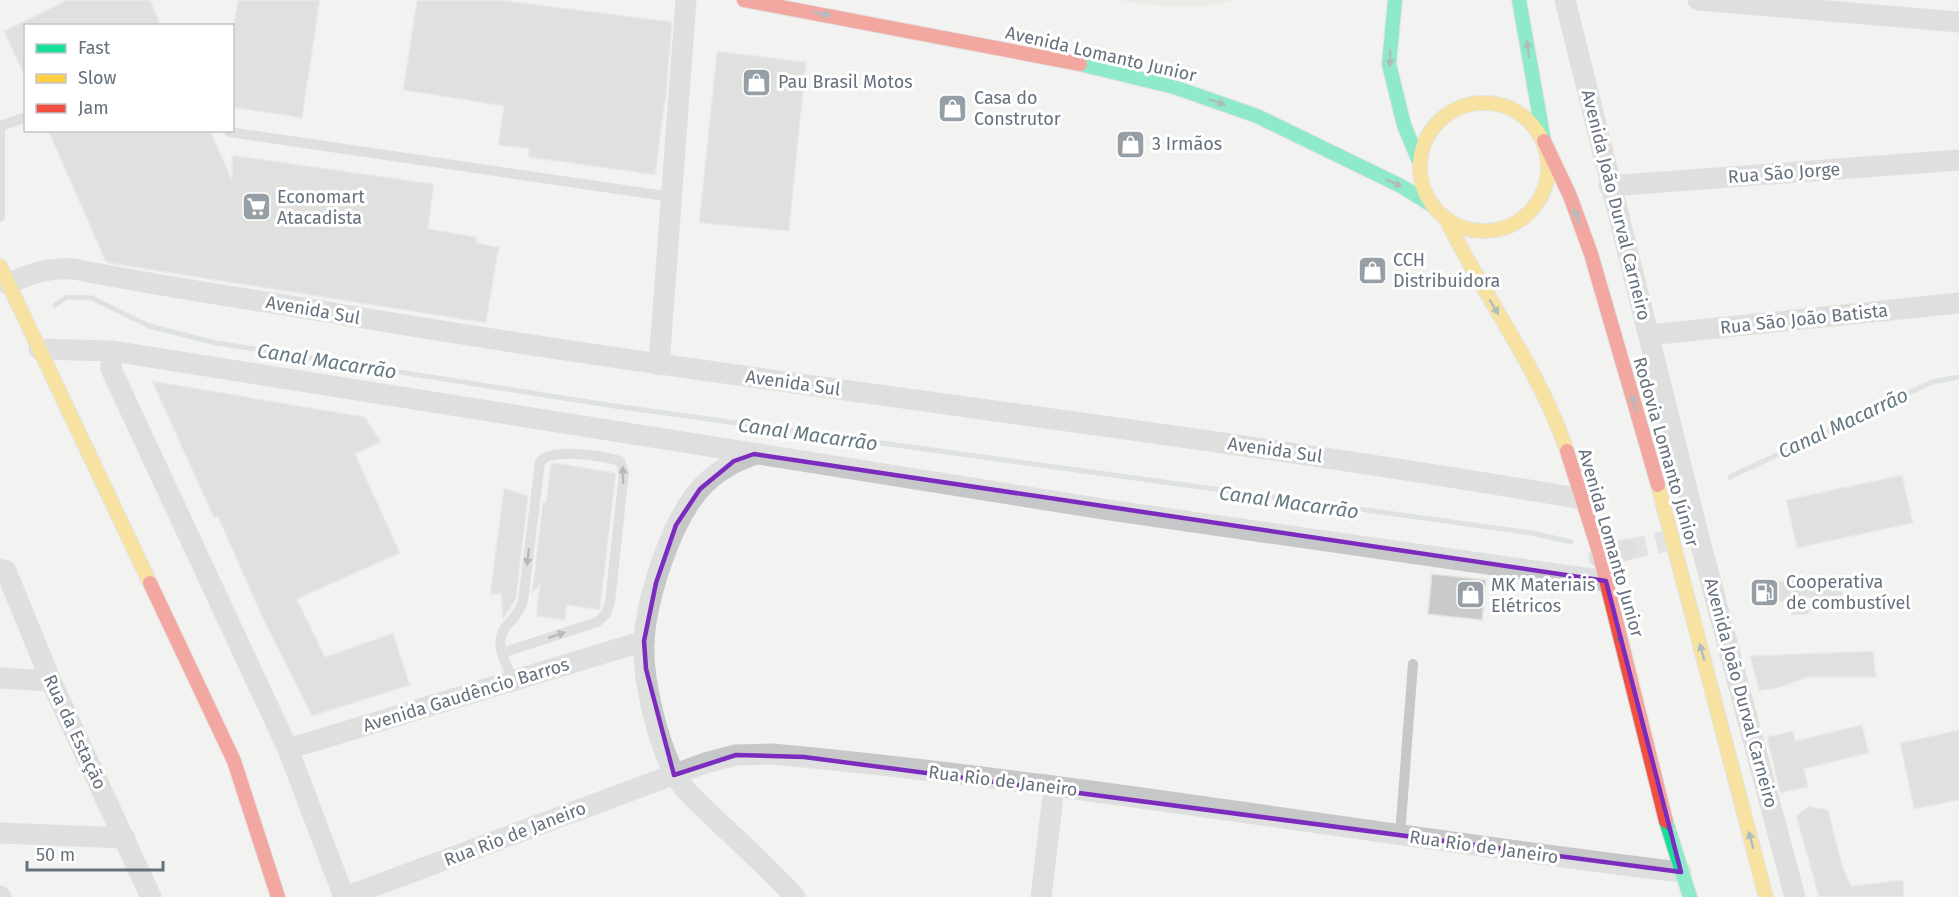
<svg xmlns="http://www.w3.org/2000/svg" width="1959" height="897" font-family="'Fira Sans',sans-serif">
	<rect width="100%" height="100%" fill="#f2f2f0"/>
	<!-- green -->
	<path fill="#e0e4de" d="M 1119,0 L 1238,0 C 1198,10 1160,8 1119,0 Z"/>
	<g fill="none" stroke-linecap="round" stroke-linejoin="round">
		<!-- stream -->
		<g stroke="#c7ced0" stroke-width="5">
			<polyline points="55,305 67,297 92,298 149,326 216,343 614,406 1532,533 1571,542"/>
			<polyline points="1730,477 1932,382 1959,377"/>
		</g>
	</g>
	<!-- building -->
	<g fill="#c9caca" stroke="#e1e1e0" stroke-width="1.5">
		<polygon points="67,0 150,0 161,26 26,26 26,79 4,31"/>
		<polygon points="238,0 320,0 302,118 232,107 232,35"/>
		<polygon points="417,0 501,0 672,22 666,95 655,175 528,157 529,149 498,145 504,106 403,90"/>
		<polygon points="717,51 806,62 789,231 699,223"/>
		<polygon points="48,130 210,130 232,180 232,155 434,184 428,229 477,237 476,243 499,247 486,323 109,263 105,260"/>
		<polygon points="152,381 365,417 381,442 355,454 400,553 297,599 325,657 393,633 410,685 312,716 265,623 218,517 214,518"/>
		<polygon points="555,463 616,473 600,610 567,605 565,620 536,616 540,585 532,593 543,501 546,502 551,464"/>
		<polygon points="1902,475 1913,523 1797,548 1786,500"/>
		<polygon points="504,488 528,496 516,599 503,619 501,594 490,594"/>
		<polygon points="1432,574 1486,580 1482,620 1428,614"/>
		<polygon points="1841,576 1843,612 1829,609 1807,596 1809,614 1792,615 1791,601 1757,602 1756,580 1773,579 1773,582"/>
		<polygon points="1873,651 1876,677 1808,677 1778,688 1759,691 1750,656"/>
		<polygon points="1862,725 1869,753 1804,769 1808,787 1780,793 1767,737 1793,731 1795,741"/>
		<polygon points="1959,730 1959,800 1914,809 1900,743"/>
		<polygon points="1809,806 1828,810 1842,865 1851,886 1903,880 1904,897 1819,897 1796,816"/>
	</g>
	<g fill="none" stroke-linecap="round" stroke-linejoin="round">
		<!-- street-tunnel -->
		<polyline stroke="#cfd2d4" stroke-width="21" stroke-dasharray="21 10" stroke-linecap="butt" points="1626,550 1679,538"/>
		<defs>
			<g id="fast">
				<polyline points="1395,0 1389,64 1404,125 1419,161"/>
				<polyline points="1519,0 1544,141"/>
				<polyline points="1080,64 1174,87 1257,116 1401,186 1430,204"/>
				<polyline points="1666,821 1690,897"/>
			</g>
			<g id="slow">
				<circle cx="1484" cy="167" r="64"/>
				<path d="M 1446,219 C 1484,297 1539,368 1567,451"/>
				<polyline points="0,266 150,583"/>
				<polyline points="1658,485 1766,897"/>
			</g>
			<g id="jam">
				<polyline points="744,0 1080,64"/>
				<polyline points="1544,141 1570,196 1591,254 1658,485"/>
				<polyline points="1567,451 1599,552 1666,821"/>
				<polyline points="150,583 234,761 278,897"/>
			</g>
		</defs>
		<!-- fast casing -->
		<use href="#fast" stroke="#d0d0d0" stroke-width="16"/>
		<!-- slow casing -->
		<use href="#slow" stroke="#d0d0d0" stroke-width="16"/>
		<!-- jam casing -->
		<use href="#jam" stroke="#d0d0d0" stroke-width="16"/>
		<!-- lane -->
		<g stroke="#c6c7c8" stroke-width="10">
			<polyline points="0,125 0,217"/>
			<polyline points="1,126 26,117"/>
			<polyline points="229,132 672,197"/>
			<path d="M 502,653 L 597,622 L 606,614 L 610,602 L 624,472 L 620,461 C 603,456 550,447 540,462 L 523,601 C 520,611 514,618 507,625 C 492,642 506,663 513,680"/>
			<polyline points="1400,835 1413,664"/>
		</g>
		<!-- street -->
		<g stroke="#c6c7c8" stroke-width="21">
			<polyline points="1565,0 1698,534 1795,897"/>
			<polyline points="1698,0 1959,22"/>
			<polyline points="1609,186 1959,160"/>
			<path d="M 8,284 C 31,273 49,267 74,269 C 162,287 251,299 339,314 C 752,384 1169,428 1582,499"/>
			<polyline points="1649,335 1959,303"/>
			<polyline points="39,349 112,351 1109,510 1606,581"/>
			<polyline points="112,351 111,369 288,749 344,897"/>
			<polyline points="659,365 686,0"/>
			<path d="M 753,455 C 733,462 715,472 700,489 C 671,522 647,596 644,641 C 642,679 657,739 674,773 C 682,789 698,802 710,814 C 738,841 769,868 795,897"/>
			<polyline points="1599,557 1626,550"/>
			<polyline points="0,569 6,571 51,681 151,897"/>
			<polyline points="0,678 51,681"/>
			<polyline points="288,749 644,641"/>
			<polyline points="0,833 125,838"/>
			<polyline points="0,896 1,897"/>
			<path d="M 345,897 L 705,763 L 736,755 L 772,754 C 1076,782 1378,836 1681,872"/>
			<polyline points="1041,897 1054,788"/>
		</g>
		<!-- fast -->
		<use href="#fast" stroke="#16e098" stroke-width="14"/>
		<!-- slow -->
		<use href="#slow" stroke="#ffcf43" stroke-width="14"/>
		<!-- jam -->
		<use href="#jam" stroke="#f24e42" stroke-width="14"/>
	</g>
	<!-- one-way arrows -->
	<defs><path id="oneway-solid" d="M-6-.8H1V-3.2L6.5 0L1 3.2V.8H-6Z" transform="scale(1.5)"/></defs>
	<g fill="#5d7c81">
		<use href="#oneway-solid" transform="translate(822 14) rotate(10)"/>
		<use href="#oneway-solid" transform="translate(1528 49) rotate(-98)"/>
		<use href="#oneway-solid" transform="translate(1390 58) rotate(91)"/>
		<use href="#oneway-solid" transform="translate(1217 102) rotate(19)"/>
		<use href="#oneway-solid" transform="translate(1394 183) rotate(26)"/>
		<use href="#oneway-solid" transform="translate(1577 217) rotate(-110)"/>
		<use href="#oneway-solid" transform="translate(1494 307) rotate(59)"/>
		<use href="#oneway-solid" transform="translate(1634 403) rotate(-107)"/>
		<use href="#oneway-solid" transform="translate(1620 636) rotate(75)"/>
		<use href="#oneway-solid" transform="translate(1702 652) rotate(-105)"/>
		<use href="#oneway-solid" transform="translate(1669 825) rotate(75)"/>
		<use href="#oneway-solid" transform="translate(1751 840) rotate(-105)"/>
	</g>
	<g fill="#6a7582">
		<use href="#oneway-solid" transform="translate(623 475) rotate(-91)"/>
		<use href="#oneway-solid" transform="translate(528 557) rotate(97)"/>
		<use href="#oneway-solid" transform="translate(557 635) rotate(-18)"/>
	</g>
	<!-- marked area -->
	<path d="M0 0H1959V897H0ZM 754,454 L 1606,581 L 1681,872 L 804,757 L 736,755 L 674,775 L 646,669 L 644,641 L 656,583 L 676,525 L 700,489 L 734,461 Z" fill="#f2f2f0" fill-opacity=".55" fill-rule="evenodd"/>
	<path fill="none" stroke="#7b2cbf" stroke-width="4.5" stroke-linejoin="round" d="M 754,454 L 1606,581 L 1681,872 L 804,757 L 736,755 L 674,775 L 646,669 L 644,641 L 656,583 L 676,525 L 700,489 L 734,461 Z"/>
	<!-- icons -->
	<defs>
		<symbol id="shop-square" viewBox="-11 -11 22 22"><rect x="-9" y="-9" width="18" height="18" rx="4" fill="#969ea6" stroke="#fff"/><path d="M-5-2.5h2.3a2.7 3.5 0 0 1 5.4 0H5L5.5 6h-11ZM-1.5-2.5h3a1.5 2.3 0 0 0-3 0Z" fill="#fff"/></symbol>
		<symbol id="supermarket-square" viewBox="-11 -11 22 22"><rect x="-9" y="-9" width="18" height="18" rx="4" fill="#969ea6" stroke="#fff"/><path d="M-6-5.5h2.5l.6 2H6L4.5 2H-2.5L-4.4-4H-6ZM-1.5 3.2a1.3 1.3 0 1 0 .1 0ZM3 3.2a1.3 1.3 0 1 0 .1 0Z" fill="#fff"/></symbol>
		<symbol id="fuel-square" viewBox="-11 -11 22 22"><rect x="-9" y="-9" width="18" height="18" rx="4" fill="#969ea6" stroke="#fff"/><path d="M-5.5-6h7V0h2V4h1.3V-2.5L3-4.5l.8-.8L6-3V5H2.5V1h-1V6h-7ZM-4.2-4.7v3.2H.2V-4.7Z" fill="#fff"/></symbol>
	</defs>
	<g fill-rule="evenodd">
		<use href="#shop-square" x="740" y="66" width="33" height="33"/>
		<use href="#shop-square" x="936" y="92" width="33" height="33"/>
		<use href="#shop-square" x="1114" y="128" width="33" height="33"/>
		<use href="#supermarket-square" x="240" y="190" width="33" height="33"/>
		<use href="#shop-square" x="1356" y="254" width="33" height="33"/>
		<use href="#fuel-square" x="1748" y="576" width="33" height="33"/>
		<use href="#shop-square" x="1454" y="578" width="33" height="33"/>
	</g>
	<g text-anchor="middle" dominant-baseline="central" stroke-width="6" stroke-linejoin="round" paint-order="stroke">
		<!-- street labels -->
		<g font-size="18" fill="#65717e" stroke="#fff">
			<text transform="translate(1101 54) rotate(13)">Avenida Lomanto Junior</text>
			<text transform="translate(1784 173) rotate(-4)">Rua São Jorge</text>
			<text transform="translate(1616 205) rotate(76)">Avenida João Durval Carneiro</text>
			<text transform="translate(313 310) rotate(10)">Avenida Sul</text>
			<text transform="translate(1804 319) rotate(-6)">Rua São João Batista</text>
			<text transform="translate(793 383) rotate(8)">Avenida Sul</text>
			<text transform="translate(1275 450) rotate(8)">Avenida Sul</text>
			<text transform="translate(1666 452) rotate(74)">Rodovia Lomanto Júnior</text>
			<text transform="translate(1611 543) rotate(74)">Avenida Lomanto Junior</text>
			<text transform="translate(1741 693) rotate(75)">Avenida João Durval Carneiro</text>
			<text transform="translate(466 695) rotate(-17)">Avenida Gaudêncio Barros</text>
			<text transform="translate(75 732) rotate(65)">Rua da Estação</text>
			<text transform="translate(1003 781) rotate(7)">Rua Rio de Janeiro</text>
			<text transform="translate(515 834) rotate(-21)">Rua Rio de Janeiro</text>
			<text transform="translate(1484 847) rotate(8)">Rua Rio de Janeiro</text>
		</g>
		<!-- poi labels -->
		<g font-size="18" fill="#65717e" stroke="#fff" text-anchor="start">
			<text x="778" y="82">Pau Brasil Motos</text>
			<text x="974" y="98">Casa do<tspan x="974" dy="21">Construtor</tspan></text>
			<text x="1152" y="144">3 Irmãos</text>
			<text x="277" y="197">Economart<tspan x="277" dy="21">Atacadista</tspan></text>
			<text x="1393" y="260">CCH<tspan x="1393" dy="21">Distribuidora</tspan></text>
			<text x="1786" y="582">Cooperativa<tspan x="1786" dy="21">de combustível</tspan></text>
			<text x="1491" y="585">MK Materiais<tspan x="1491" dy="21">Elétricos</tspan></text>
		</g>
		<!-- water labels -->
		<g font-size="20" font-style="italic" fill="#657983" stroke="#fff">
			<text transform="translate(327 361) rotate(9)">Canal Macarrão</text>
			<text transform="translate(1843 423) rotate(-25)">Canal Macarrão</text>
			<text transform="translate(808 434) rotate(8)">Canal Macarrão</text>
			<text transform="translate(1289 502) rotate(8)">Canal Macarrão</text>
		</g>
	</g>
	<!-- legend -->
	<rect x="24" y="24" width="210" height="108" fill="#ffffff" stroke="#c1c6cb" stroke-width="1.5"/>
	<rect x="36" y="44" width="30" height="9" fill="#16e098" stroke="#c1c6cb" stroke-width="1.5"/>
	<text x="78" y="54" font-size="18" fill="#65717e">Fast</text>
	<rect x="36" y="74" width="30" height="9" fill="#ffcf43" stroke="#c1c6cb" stroke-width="1.5"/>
	<text x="78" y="84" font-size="18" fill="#65717e">Slow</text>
	<rect x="36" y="104" width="30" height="9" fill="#f24e42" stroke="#c1c6cb" stroke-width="1.5"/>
	<text x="78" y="114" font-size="18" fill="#65717e">Jam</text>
	<!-- scale -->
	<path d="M27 861v9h136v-9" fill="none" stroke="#65717e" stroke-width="3"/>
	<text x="36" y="861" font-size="18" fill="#65717e" stroke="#ffffff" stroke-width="4.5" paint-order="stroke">50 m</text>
</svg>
